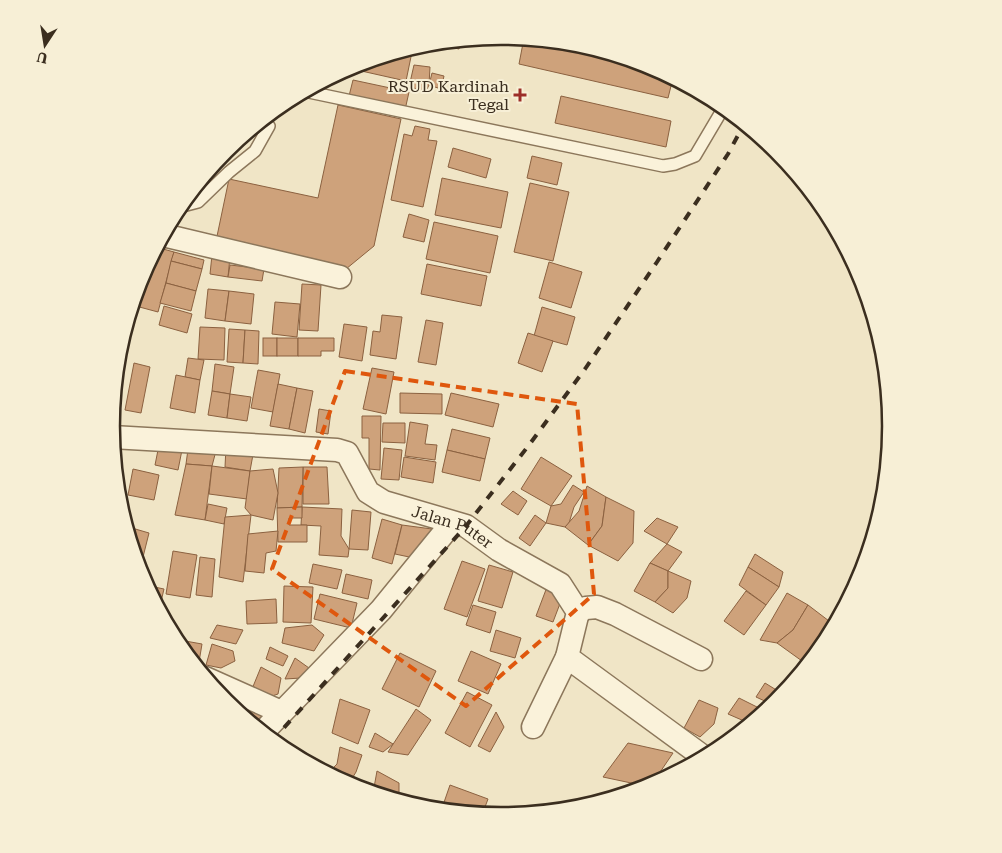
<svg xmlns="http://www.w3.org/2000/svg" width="1002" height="853" font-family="'Roboto Serif',serif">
	<rect width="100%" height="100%" fill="#f0e5c6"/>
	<!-- building -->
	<g fill="#cea27b" stroke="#8b6140">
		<polygon points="487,38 485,44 465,40"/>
		<polygon points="524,38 577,44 651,66 673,78 668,98 519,64"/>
		<polygon points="461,40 459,49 441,45 441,42"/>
		<polygon points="413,47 406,81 348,68 352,66"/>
		<polygon points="414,65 430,67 429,85 426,91 409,87"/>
		<polygon points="432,73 444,76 441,89 429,85"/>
		<polygon points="353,80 409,92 405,110 348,100"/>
		<polygon points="561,96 671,121 666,147 555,123"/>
		<polygon points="338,105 401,119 374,246 346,269 216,241 229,179 318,198"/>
		<polygon points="415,126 430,129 428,140 437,141 423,207 391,200 404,134 412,136"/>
		<polygon points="453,148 491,159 486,178 448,167"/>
		<polygon points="532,156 562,163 557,185 527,178"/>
		<polygon points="442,178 508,192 501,228 435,215"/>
		<polygon points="530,183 569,192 553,261 514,252"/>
		<polygon points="409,214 429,220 424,242 403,237"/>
		<polygon points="434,222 498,236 490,273 426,259"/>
		<polygon points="156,247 174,252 158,312 132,305 141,277"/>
		<polygon points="174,252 204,260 202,269 171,261"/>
		<polygon points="212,255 230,257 228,277 210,274"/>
		<polygon points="171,261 202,269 196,291 166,283"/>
		<polygon points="549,262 582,272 571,308 539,298"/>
		<polygon points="427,264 487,276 481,306 421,294"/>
		<polygon points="230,265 264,269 262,281 228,277"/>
		<polygon points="166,283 196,291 191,311 160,303"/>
		<polygon points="302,284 321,285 318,331 299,330"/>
		<polygon points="208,289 229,291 225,321 205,318"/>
		<polygon points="229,291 254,294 251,324 225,321"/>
		<polygon points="275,302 300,304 297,337 272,334"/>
		<polygon points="164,306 192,314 187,333 159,325"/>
		<polygon points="542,307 575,317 567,345 534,336"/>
		<polygon points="382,315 402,317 396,359 370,355 373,331 380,332"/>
		<polygon points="426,320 443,323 436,365 418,362"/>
		<polygon points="344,324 367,327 362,361 339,357"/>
		<polygon points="200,327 225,328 224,360 198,359"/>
		<polygon points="229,329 245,330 243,363 227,362"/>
		<polygon points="245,330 259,331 258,364 243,363"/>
		<polygon points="528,333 553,341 542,372 518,363"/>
		<rect x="263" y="338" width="14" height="18"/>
		<rect x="277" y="338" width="21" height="18"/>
		<polygon points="298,338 334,338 334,351 321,351 321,356 298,356"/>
		<polygon points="119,349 127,353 117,377 116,376"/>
		<polygon points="188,358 204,360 200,380 185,377"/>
		<polygon points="134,363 150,367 141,413 125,410"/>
		<polygon points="215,364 234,367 230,394 212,391"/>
		<polygon points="372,368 394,372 386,414 363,409"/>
		<polygon points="258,370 280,374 273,412 251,408"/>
		<polygon points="176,375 200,380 195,413 170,408"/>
		<polygon points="278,384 297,388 289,429 270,426"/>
		<polygon points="297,388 313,391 305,433 289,429"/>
		<polygon points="212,391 230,394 227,418 208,415"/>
		<polygon points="400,393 442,394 442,414 400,413"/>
		<polygon points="451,393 499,404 493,427 445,415"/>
		<polygon points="230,394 251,397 247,421 227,418"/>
		<polygon points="319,409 331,411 328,434 316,432"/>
		<polygon points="362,416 381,416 380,470 369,469 369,438 362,438"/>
		<polygon points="410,422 428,425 425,444 437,445 435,460 405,456"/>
		<polygon points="383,423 405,423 405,443 382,442"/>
		<polygon points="452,429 490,438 485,459 447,450"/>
		<polygon points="189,442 217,447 212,466 186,464"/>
		<polygon points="159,445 182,450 178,470 155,465"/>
		<polygon points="226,447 254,449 250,471 225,467"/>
		<polygon points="384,448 402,450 399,480 381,479"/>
		<polygon points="447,450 485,459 480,481 442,472"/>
		<polygon points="404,457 436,462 433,483 401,477"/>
		<polygon points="541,457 572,476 551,506 521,489"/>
		<polygon points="186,464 212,466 205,520 175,515"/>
		<polygon points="212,466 250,471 247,499 209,494"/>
		<polygon points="303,467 327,467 329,504 303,504"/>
		<polygon points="303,467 302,507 277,508 279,468"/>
		<polygon points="133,469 159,475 154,500 128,495"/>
		<polygon points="273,469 278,493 273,520 251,515 245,508 250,471"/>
		<polygon points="573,485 584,492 574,507 569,523 565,527 546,523 551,506 561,504"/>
		<polygon points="587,486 606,497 602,526 588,545 565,527 579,511"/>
		<polygon points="513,491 527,501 518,515 501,504"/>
		<polygon points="606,497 634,511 633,543 618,561 588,545 602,526"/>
		<polygon points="208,504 227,508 224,524 205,520"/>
		<polygon points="302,507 342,509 341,536 349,549 348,557 319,555 321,526 301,525"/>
		<polygon points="302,507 302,518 289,518 289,525 307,525 307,542 278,542 277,508"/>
		<polygon points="352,510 371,512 368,550 349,549"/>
		<polygon points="251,515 243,582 219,577 225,517"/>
		<polygon points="535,515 546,523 530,546 519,538"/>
		<polygon points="657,518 678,527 667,544 644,531"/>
		<polygon points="382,519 402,525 392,564 372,558"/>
		<polygon points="402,525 432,529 414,558 395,554"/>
		<polygon points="125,526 149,533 140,569 138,568"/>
		<polygon points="278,531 276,551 266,553 264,573 245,571 248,534"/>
		<polygon points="667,544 682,552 668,571 650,563"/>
		<polygon points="173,551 197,555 190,598 166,594"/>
		<polygon points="755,554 783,572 779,587 748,567"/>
		<polygon points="200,557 215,559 212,597 196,595"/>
		<polygon points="462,561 485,569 467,617 444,609"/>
		<polygon points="650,563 668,571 668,588 655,602 634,591"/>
		<polygon points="313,564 342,570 337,589 309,583"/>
		<polygon points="489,565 513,572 502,608 478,601"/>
		<polygon points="748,567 779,587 766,605 739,585"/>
		<polygon points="668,571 691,581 687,598 673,613 655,602 668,588"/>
		<polygon points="346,574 372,580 368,599 342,593"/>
		<polygon points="145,585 164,589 159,610"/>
		<polygon points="284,586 313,587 311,623 283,622"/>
		<polygon points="547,587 564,593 553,622 536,616"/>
		<polygon points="746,591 766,605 744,635 724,621"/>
		<polygon points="787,593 808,605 793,630 777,643 760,640"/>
		<polygon points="320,594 357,603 351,628 314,619"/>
		<polygon points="276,599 277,623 247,624 246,601"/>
		<polygon points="473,605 496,612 490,633 466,625"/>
		<polygon points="808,605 829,621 825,631 802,661 777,643 793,630"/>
		<polygon points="217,625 243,630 236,644 210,638"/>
		<polygon points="312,625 324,635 314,651 282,643 285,628"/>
		<polygon points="496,630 521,638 515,658 490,651"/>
		<polygon points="825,631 831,633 813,658 809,655"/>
		<polygon points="174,639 202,644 198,668 196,667"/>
		<polygon points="212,644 233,651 235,661 221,668 206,665"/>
		<polygon points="270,647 288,656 283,666 266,659"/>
		<polygon points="471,651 501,664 488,694 458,681"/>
		<polygon points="400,653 436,671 419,707 382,689"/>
		<polygon points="295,658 309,668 301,678 285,679"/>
		<polygon points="261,667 281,678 278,694 269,697 252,689"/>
		<polygon points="765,683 778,691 769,703 756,697"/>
		<polygon points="467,692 492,705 470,747 445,733"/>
		<polygon points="248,698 269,709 259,730 245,719"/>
		<polygon points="739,698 763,710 751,724 728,714"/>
		<polygon points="340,699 370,710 358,744 332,733"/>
		<polygon points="699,700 718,708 714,724 700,737 684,728"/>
		<polygon points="416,709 431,720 408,755 388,752"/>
		<polygon points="496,712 504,727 490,752 478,746"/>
		<polygon points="375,733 393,744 383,752 369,747"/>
		<polygon points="628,743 673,753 650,787 603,777"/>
		<polygon points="340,747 362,755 356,772 348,785 327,774 337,764"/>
		<polygon points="377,771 399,783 399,794 393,799 373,793"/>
		<polygon points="450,785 488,799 482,815 441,811"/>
	</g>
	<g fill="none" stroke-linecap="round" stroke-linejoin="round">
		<defs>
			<g id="service">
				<polyline points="304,91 663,166 675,164 695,156 724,107"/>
				<polyline points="179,207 198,202 229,172 255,151 269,126"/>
			</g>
			<g id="minor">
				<polyline points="163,235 340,277"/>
				<path id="s1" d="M 112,437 L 337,450 L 347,453 L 368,492 L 384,502 L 466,526 L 499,550 L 560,584 L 578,612 L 567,657 L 705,758"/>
				<polyline points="578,612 586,608 597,607 615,614 701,659"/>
				<polyline points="205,678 281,712"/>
				<polyline points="533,727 567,657"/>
				<polyline points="262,733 381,610 452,523"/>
			</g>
		</defs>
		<!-- service casing -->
		<use href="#service" stroke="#8c775b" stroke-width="14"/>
		<!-- minor casing -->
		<use href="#minor" stroke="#8c775b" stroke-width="25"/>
		<!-- service -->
		<use href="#service" stroke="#faf2da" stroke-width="11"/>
		<!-- minor -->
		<use href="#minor" stroke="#faf2da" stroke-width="22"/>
		<!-- rail -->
		<polyline stroke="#3b2e1f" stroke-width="4" stroke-dasharray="9 9" stroke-linecap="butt" points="272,741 466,526 529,445 585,369 657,262 728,154 744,124"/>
	</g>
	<!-- marked area -->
	<path fill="none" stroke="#df570d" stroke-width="4" stroke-dasharray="10 6" stroke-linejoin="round" d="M 345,371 L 577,404 L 594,594 L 466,706 L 272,569 Z"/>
	<!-- markers -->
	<path fill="#9c2e29" stroke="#f7efd6" stroke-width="2" d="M517.5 87.5h5v5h5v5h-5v5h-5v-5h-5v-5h5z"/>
	<g text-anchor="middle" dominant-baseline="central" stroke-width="4" stroke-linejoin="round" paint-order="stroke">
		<!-- poi labels -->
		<g font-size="16" fill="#3b2e1f" stroke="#f7efd6" text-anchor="end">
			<text x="509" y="86">RSUD Kardinah<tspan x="509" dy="18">Tegal</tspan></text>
		</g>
		<!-- street labels -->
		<g font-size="16" fill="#3b2e1f" stroke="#f7efd6">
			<text stroke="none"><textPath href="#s1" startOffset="372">Jalan Puter</textPath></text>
		</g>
	</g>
	<!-- crop -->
	<path d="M0 0H1002V853H0ZM120 426a381 381 0 1 1 762 0a381 381 0 1 1-762 0Z" fill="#f7efd6" fill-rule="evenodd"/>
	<path fill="none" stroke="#3b2e1f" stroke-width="2.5" d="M120 426a381 381 0 1 1 762 0a381 381 0 1 1-762 0Z"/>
	<!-- north arrow -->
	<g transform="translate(45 45) rotate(192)" stroke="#f7efd6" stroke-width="4" paint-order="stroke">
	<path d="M0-4L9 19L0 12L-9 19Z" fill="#3b2e1f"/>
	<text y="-8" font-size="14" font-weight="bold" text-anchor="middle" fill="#3b2e1f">U</text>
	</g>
</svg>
